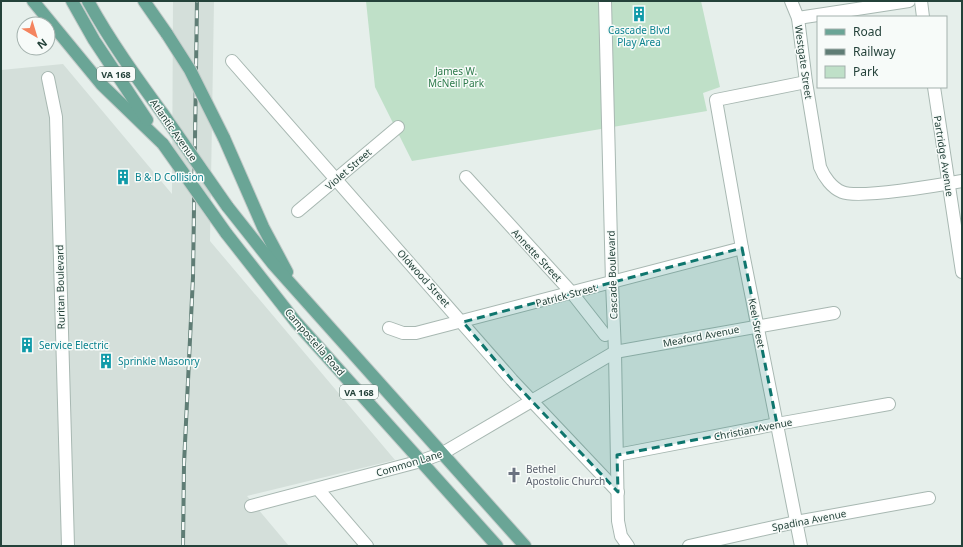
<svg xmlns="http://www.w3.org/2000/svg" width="963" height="547" font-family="'Noto Sans',sans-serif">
	<rect width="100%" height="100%" fill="#e6efeb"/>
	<!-- built -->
	<polygon fill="#d4dfda" points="173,1 214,1 210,241 395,460 247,496 289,546 1,546 1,70 63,64 172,194"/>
	<!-- green -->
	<polygon fill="#bfe0c8" points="366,1 701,1 720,87 703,93 707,111 412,161 375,87"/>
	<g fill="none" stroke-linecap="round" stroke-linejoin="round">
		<defs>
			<g id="minor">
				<polyline points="605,1 612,283 615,352 618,521 621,536 628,546"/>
				<path d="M 791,1 L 798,18 L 806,82 L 820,167 C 824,177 832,188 842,192 C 859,199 940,185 962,181"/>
				<polyline points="921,1 923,17"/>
				<polyline points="798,18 909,1"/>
				<polyline points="232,61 512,380 618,492"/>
				<polyline points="48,78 56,117 68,546"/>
				<polyline points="934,87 962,272"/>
				<polyline points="466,177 572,293 605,335"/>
				<polyline points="298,211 398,127"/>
				<polyline points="389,328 403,333 416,333 742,248"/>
				<polyline points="617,455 777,424 889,404"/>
				<polyline points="318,489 367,546"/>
				<polyline points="251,506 421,461 443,453 615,352 834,313"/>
				<polyline points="689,546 796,522 929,498"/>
				<polyline points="801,546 742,248 716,100 806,82"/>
			</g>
			<g id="major">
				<polyline points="33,1 102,85 163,144"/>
				<polyline points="72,1 94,40 147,120"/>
				<path d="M 88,1 C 110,41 136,77 163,114"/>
				<polyline points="144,1 167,34"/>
				<polyline points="224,138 263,227 287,272"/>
				<polyline points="227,206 273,264 525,546"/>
				<polyline points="226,233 295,321 497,546"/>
			</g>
		</defs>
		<!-- minor casing -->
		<use href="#minor" stroke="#a8b8b2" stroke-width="14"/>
		<!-- major casing -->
		<use href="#major" stroke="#c2cac8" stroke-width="14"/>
		<!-- minor -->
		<use href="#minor" stroke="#fff" stroke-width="12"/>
		<!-- major -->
		<use href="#major" stroke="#6aa596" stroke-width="12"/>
		<defs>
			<polyline id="rail" points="183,546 184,464 193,277 197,1"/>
		</defs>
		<!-- rail casing -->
		<use href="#rail" stroke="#5f7d75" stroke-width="4"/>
		<!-- rail -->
		<use href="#rail" stroke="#f7fbf9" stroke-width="2.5" stroke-dasharray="8" stroke-linecap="butt"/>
		<defs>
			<g id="major-bridge">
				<polyline points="167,34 190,70 224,138"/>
				<polyline points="163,114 227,206"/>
				<polyline points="163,144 226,233"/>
			</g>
		</defs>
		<!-- major-bridge casing -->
		<use href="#major-bridge" stroke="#c2cac8" stroke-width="14" stroke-linecap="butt"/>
		<!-- major-bridge -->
		<use href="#major-bridge" stroke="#6aa596" stroke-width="12"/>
	</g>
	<!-- marked area -->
	<path fill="#0f766e" fill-opacity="0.2" stroke="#0f766e" stroke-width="3" stroke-dasharray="8 5" stroke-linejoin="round" d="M 742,248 L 777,424 L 617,455 L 618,492 L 512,380 L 463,322 Z"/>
	<!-- icons -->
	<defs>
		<symbol id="building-bare" viewBox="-9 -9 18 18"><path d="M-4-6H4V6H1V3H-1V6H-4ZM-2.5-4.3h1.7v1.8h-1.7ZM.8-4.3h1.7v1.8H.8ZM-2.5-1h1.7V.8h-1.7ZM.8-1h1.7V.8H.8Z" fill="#0f9aa8" stroke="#f7fbf9" stroke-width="2.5" paint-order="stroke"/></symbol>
		<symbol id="church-bare" viewBox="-9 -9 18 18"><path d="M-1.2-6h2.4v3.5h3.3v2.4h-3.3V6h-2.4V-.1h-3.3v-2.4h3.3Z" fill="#6b7280" stroke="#f7fbf9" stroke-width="2.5" paint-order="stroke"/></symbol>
	</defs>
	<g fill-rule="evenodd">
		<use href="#building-bare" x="628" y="3" width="22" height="22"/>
		<use href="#building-bare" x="112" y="166" width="22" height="22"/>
		<use href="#building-bare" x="16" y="334" width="22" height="22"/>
		<use href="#building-bare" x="95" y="350" width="22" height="22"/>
		<use href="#church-bare" x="503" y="464" width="22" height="22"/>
	</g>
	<g text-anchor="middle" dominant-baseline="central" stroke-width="3" stroke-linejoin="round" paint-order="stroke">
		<!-- shield labels -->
		<g fill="#f7fbf9" stroke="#637a73" stroke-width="1">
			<rect x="97" y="67" width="38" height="14" rx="3"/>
			<rect x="340" y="385" width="38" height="14" rx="3"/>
		</g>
		<g font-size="9" font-weight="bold" fill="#24423a">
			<text x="116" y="74">VA 168</text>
			<text x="359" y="392">VA 168</text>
		</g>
		<!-- culture labels -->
		<g font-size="10" fill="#0d838f" stroke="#f7fbf9" text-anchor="start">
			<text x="639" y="30" text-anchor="middle">Cascade Blvd<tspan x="639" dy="12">Play Area</tspan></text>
			<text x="135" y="177">B &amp; D Collision</text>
			<text x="39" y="345">Service Electric</text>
			<text x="118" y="361">Sprinkle Masonry</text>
		</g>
		<!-- street labels -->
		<g font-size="10" fill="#24423a" stroke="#f7fbf9">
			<text transform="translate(804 62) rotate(82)">Westgate Street</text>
			<text transform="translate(174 130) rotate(55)">Atlantic Avenue</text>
			<text transform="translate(944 156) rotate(81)">Partridge Avenue</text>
			<text transform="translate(348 169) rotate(-41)">Violet Street</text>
			<text transform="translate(537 255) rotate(47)">Annette Street</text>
			<text transform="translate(612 275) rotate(-92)">Cascade Boulevard</text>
			<text transform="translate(424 278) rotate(48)">Oldwood Street</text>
			<text transform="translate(60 287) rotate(-91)">Ruritan Boulevard</text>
			<text transform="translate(566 295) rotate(-15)">Patrick Street</text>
			<text transform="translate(757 323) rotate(79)">Keel Street</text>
			<text transform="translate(701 336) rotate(-11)">Meaford Avenue</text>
			<text transform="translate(315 342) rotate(49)">Campostella Road</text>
			<text transform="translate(753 429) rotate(-11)">Christian Avenue</text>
			<text transform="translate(409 463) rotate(-17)">Common Lane</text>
			<text transform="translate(809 520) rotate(-11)">Spadina Avenue</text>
		</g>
		<!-- park labels -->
		<g font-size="10" fill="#2d7a4b" stroke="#f7fbf9">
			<text x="456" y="71">James W.<tspan x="456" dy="12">McNeil Park</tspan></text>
		</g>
		<!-- worship labels -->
		<g font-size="10" fill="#5b616d" stroke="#f7fbf9" text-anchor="start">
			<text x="526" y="469">Bethel<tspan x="526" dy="12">Apostolic Church</tspan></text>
		</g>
	</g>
	<!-- border -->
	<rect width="963" height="547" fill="none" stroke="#24423a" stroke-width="4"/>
	<!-- legend -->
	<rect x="817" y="16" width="130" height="72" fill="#f7fbf9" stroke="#a3b1ad"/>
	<rect x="825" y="29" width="20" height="6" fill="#6aa596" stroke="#a3b1ad"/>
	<text x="853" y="36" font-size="12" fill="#24423a">Road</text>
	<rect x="825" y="49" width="20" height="6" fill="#5f7d75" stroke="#a3b1ad"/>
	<text x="853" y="56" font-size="12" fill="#24423a">Railway</text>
	<rect x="825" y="66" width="20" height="12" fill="#bfe0c8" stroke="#a3b1ad"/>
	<text x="853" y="76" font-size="12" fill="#24423a">Park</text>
	<!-- north arrow -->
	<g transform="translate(36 36) rotate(142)"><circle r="19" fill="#f7fbf9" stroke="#a3b1ad"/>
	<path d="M0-3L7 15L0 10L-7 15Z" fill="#f4845f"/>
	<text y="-6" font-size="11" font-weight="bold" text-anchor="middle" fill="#24423a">N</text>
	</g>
</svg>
